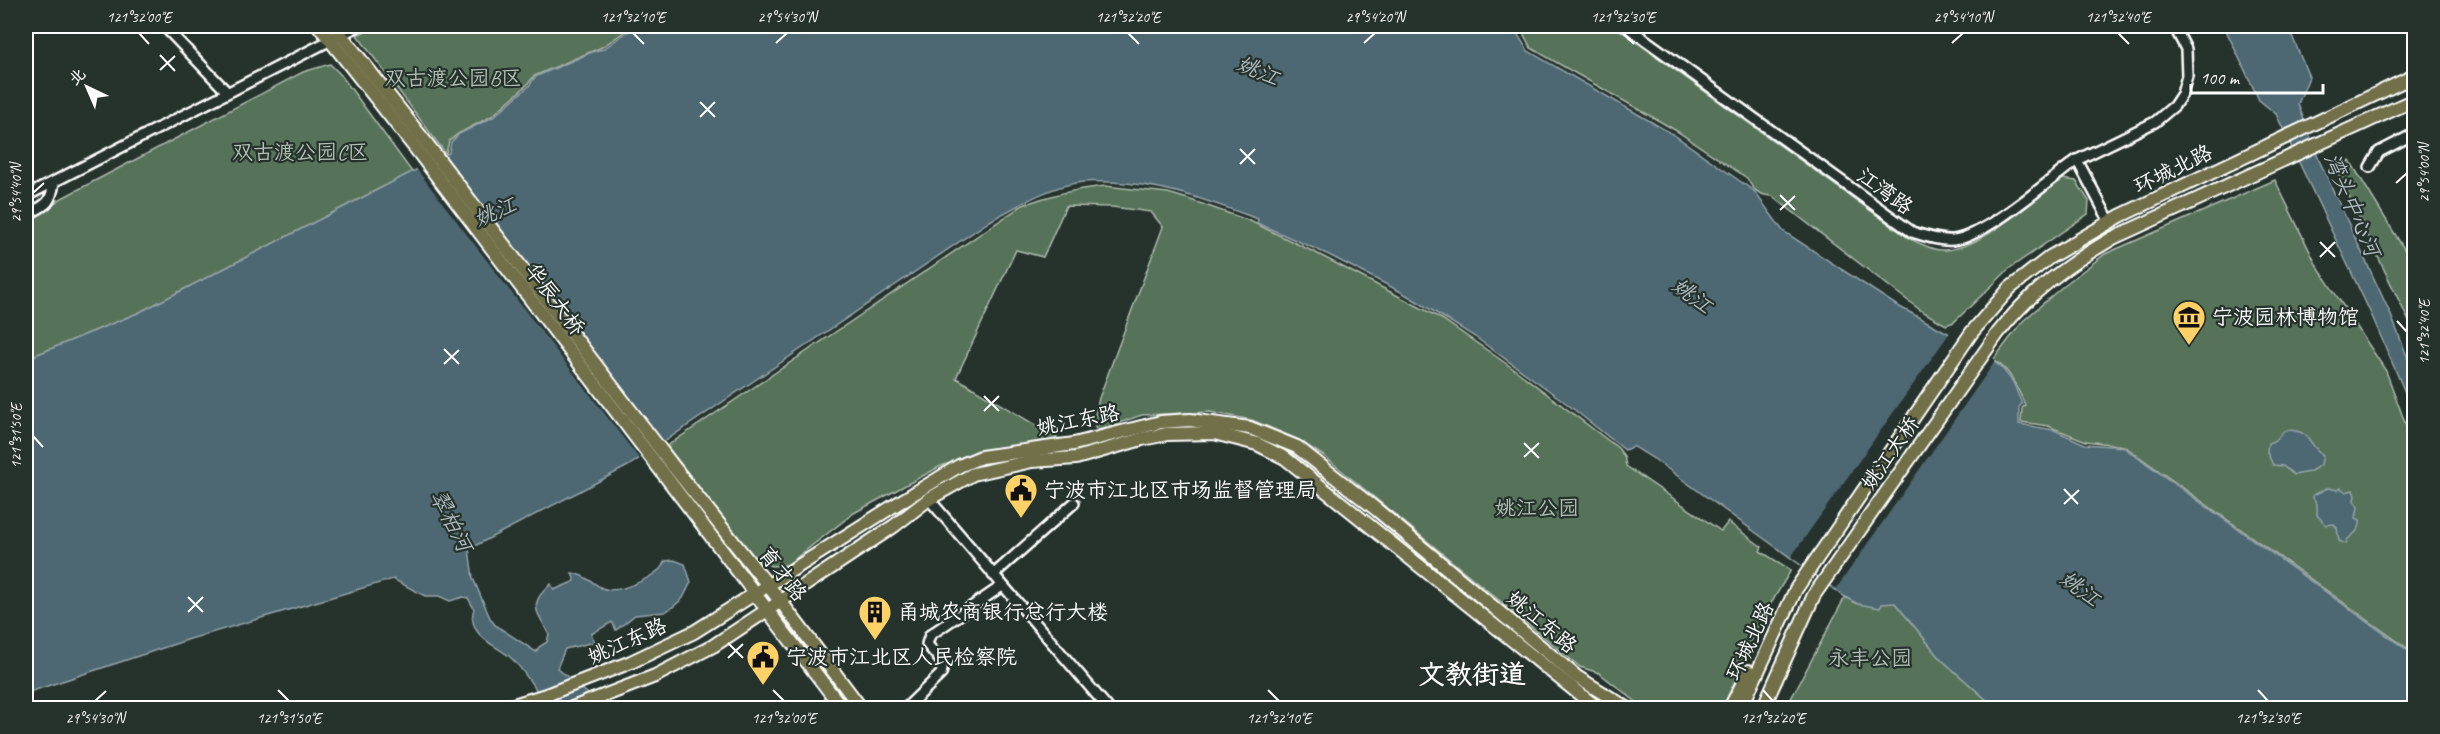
<svg xmlns="http://www.w3.org/2000/svg" width="2440" height="734" font-family="Caveat,'LXGW WenKai TC',sans-serif">
	<rect width="100%" height="100%" fill="#26332d"/>
	<filter id="ink" filterUnits="userSpaceOnUse"><feTurbulence type="fractalNoise" baseFrequency=".0167" numOctaves="2"/><feDisplacementMap in="SourceGraphic" scale="12" xChannelSelector="R" yChannelSelector="G"/><feConvolveMatrix kernelMatrix="1 2 1 2 8 2 1 2 1" color-interpolation-filters="sRGB"/></filter>
	<g filter="url(#ink)">
		<!-- green -->
		<g fill="#57735a" stroke="#abb9ac" stroke-width="1.5">
			<polygon points="377,26 633,26 602,47 534,76 527,85 492,116 458,134 449,141 446,154 357,35"/>
			<path d="M 1525,26 L 1614,26 L 1910,239 C 1920,243 1933,251 1945,250 C 1986,247 2029,201 2063,179 L 2076,181 L 2089,201 L 2088,214 L 2010,268 L 1954,322 L 1946,325 L 1920,310 L 1772,196 C 1758,195 1753,190 1747,178 L 1675,130 L 1531,48 L 1524,35 Z"/>
			<polygon points="330,64 341,75 412,172 138,313 26,359 26,222 62,198 303,72"/>
			<polygon points="2350,161 2414,265 2414,332 2334,165"/>
			<path d="M 2275,180 L 2317,266 L 2386,371 L 2414,447 L 2414,653 L 2124,446 L 2086,441 L 2048,426 L 2021,422 L 2022,408 L 2025,405 C 2017,387 2011,370 1993,360 L 2023,321 L 2063,286 L 2105,254 Z"/>
			<path d="M 1105,186 L 1168,193 L 1188,199 L 1250,221 L 1318,254 L 1442,319 L 1514,369 L 1618,448 L 1624,456 L 1626,466 L 1721,531 L 1728,522 L 1762,547 L 1760,551 L 1791,570 L 1757,627 L 1724,708 L 1644,708 L 1599,673 L 1580,667 L 1324,456 L 1297,439 L 1252,420 L 1210,412 L 1142,415 L 1099,430 L 1095,428 L 1094,419 L 1099,398 L 1163,227 L 1151,212 L 1112,207 L 1066,206 L 1043,257 L 1016,250 L 956,378 L 1057,438 L 1065,439 L 1065,443 L 1050,442 L 986,450 L 941,466 L 854,513 L 787,565 L 771,566 L 754,558 L 667,446 L 1023,205 C 1050,195 1076,189 1105,186 Z"/>
			<polygon points="1845,597 1858,604 1895,603 1942,660 1996,708 1786,708"/>
		</g>
		<!-- water -->
		<g fill="#4d6772" stroke="#94a4aa" stroke-width="1.5">
			<path d="M 636,26 L 1518,26 L 1516,32 L 1528,51 L 1674,135 L 1754,191 L 1783,231 L 1896,305 L 1959,339 L 2001,367 L 2013,382 L 2022,404 L 2019,407 L 2019,424 L 2054,430 L 2085,444 L 2123,447 L 2414,655 L 2414,708 L 1996,708 L 1942,660 L 1895,603 L 1882,604 L 1880,608 L 1858,604 L 1845,597 L 1654,459 L 1633,446 L 1625,450 L 1562,400 L 1475,337 L 1443,317 L 1403,293 L 1329,255 L 1257,223 L 1258,219 C 1208,201 1165,184 1111,182 C 1102,182 1092,181 1083,182 C 1051,185 1017,206 990,221 L 628,466 L 469,549 L 473,578 L 490,618 L 495,625 L 536,652 L 539,647 L 547,642 L 549,634 C 538,612 526,605 551,584 L 554,590 L 575,581 L 572,573 C 585,575 591,582 602,588 C 617,595 649,579 660,569 C 662,567 663,564 665,561 L 674,560 L 685,564 L 691,582 L 683,598 L 673,607 L 665,612 L 635,615 L 616,630 L 612,622 L 591,634 L 595,642 L 565,649 L 557,668 L 605,708 C 594,708 568,712 558,707 C 535,698 528,672 510,657 C 499,648 485,643 477,631 C 472,623 471,617 474,609 L 468,598 L 463,597 L 450,601 L 439,596 L 425,596 L 393,579 L 190,639 L 29,692 L 26,686 L 26,359 L 138,313 L 449,153 L 451,142 L 459,134 L 493,117 L 529,86 L 535,77 L 592,52 L 603,49 Z"/>
			<polygon points="2224,26 2288,26 2309,77 2298,104 2319,160 2390,313 2414,374 2414,413 2372,316 2276,114 2259,100"/>
			<path d="M 2288,430 C 2313,431 2307,445 2323,455 L 2321,465 L 2309,472 L 2294,475 L 2283,466 L 2273,465 L 2267,452 L 2268,443 L 2276,440 L 2284,431 Z"/>
			<path d="M 2328,488 L 2338,490 L 2341,488 L 2346,492 L 2353,490 L 2355,496 L 2354,500 L 2358,507 L 2356,518 L 2360,520 C 2362,529 2353,534 2347,540 L 2346,544 L 2339,541 L 2337,528 L 2334,524 L 2326,525 L 2317,515 L 2317,504 L 2313,498 L 2313,495 Z"/>
		</g>
		<!-- pier -->
		<g fill="#26332d">
			<polygon points="441,154 665,444 641,461 415,167"/>
			<polygon points="1951,331 1996,360 1836,589 1791,557"/>
		</g>
		<g fill="none" stroke-linecap="round" stroke-linejoin="round">
			<defs>
				<g id="minor">
					<polyline points="164,26 227,92"/>
					<path d="M 1626,26 L 1912,232 C 1925,236 1939,241 1953,240 C 1985,237 2048,181 2077,160 L 2110,222"/>
					<polyline points="2077,160 2155,122 2174,106 2182,94 2187,76 2186,49 2174,26"/>
					<polyline points="2370,167 2379,152 2414,134"/>
					<polyline points="26,196 358,26"/>
					<path d="M 26,215 C 45,205 51,205 54,182"/>
					<polyline points="929,499 1108,708"/>
					<polyline points="993,575 1074,503"/>
					<polyline points="823,708 837,702"/>
					<path d="M 906,708 L 941,674 C 946,661 934,654 927,644 L 930,635 L 1002,586"/>
				</g>
				<g id="major">
					<polyline points="319,26 416,149 842,708"/>
					<polyline points="334,26 427,144 673,466 781,602 861,708"/>
					<polyline points="504,708 546,695 631,662 694,632 903,500 959,466 981,457 1074,444 1161,422 1190,420 1250,428 1297,447 1377,510 1577,677 1627,708"/>
					<polyline points="572,708 655,676 713,646 894,526 929,499 973,474 1032,461 1076,458 1142,439 1167,434 1214,433 1257,444 1285,458 1597,708"/>
					<polyline points="1730,708 1749,671"/>
					<polyline points="1741,708 1796,589 1972,332 2010,288 2050,257 2120,216 2414,76"/>
					<path d="M 1763,708 L 1814,595 L 1998,333 C 2032,290 2067,265 2113,238 L 2414,100"/>
				</g>
			</defs>
			<!-- minor casing -->
			<use href="#minor" stroke="#fff" stroke-width="14"/>
			<!-- major casing -->
			<use href="#major" stroke="#fff" stroke-width="16"/>
			<!-- minor -->
			<use href="#minor" stroke="#26332d" stroke-width="9"/>
			<!-- major -->
			<use href="#major" stroke="#71704a" stroke-width="12"/>
		</g>
	</g>
	<!-- ticks -->
	<path fill="none" stroke="#fff" stroke-width="2" d="M 139,33 L 149,44M 633,33 L 644,44M 1128,33 L 1139,44M 1623,33 L 1634,44M 2118,33 L 2129,44M 776,43 L 787,33M 1364,43 L 1375,33M 1952,43 L 1963,33M 160,55 L 175,71M 160,70 L 175,56M 700,102 L 715,117M 700,117 L 715,102M 1240,149 L 1255,164M 1240,164 L 1255,149M 2396,183 L 2407,173M 33,193 L 44,183M 1780,195 L 1795,210M 1780,210 L 1795,196M 2320,242 L 2335,257M 2320,257 L 2335,242M 2397,321 L 2407,332M 444,349 L 459,364M 444,364 L 459,350M 984,396 L 999,411M 984,411 L 999,396M 33,436 L 43,447M 1524,443 L 1539,458M 1524,457 L 1539,443M 2064,489 L 2078,504M 2064,504 L 2079,490M 188,597 L 203,612M 188,612 L 203,597M 728,643 L 743,658M 728,658 L 743,644M 278,690 L 289,701M 773,690 L 784,701M 1268,690 L 1279,701M 1763,690 L 1773,701M 2258,690 L 2268,701M 95,701 L 106,691"/>
	<!-- icons -->
	<defs>
		<symbol id="museum-pin" viewBox="-11 -11 22 30"><path d="M0 17L-7.5 6A9.5 9.5 0 1 1 7.5 6Z" fill="#ffd166" stroke="#26332d"/><path d="M0-6L6-3V-2H-6V-3ZM-5-1h2V3h-2ZM-1-1h2V3h-2ZM3-1h2V3H3ZM-6 4H6V6H-6Z" fill="#111"/></symbol>
		<symbol id="civic-pin" viewBox="-11 -11 22 30"><path d="M0 17L-7.5 6A9.5 9.5 0 1 1 7.5 6Z" fill="#ffd166" stroke="#26332d"/><path d="M-.6-6.5H3V-4.5H.6V-3L4-1V1h2V6H-6V1h2V-1L-.6-3ZM-1.2 2.5V6h2.4V2.5Z" fill="#111"/></symbol>
		<symbol id="building-pin" viewBox="-11 -11 22 30"><path d="M0 17L-7.5 6A9.5 9.5 0 1 1 7.5 6Z" fill="#ffd166" stroke="#26332d"/><path d="M-4-6H4V6H1V3H-1V6H-4ZM-2.5-4.3h1.7v1.8h-1.7ZM.8-4.3h1.7v1.8H.8ZM-2.5-1h1.7V.8h-1.7ZM.8-1h1.7V.8H.8Z" fill="#111"/></symbol>
	</defs>
	<g fill-rule="evenodd">
		<use href="#museum-pin" x="2170" y="298" width="38" height="52"/>
		<use href="#civic-pin" x="1002" y="471" width="38" height="52"/>
		<use href="#building-pin" x="856" y="593" width="38" height="52"/>
		<use href="#civic-pin" x="744" y="638" width="38" height="52"/>
	</g>
	<g text-anchor="middle" dominant-baseline="central" stroke-width="4.5" stroke-linejoin="round" paint-order="stroke">
		<!-- park labels -->
		<g font-size="21" fill="#b3c0b5" stroke="#26332d">
			<text x="453" y="78">双古渡公园B区</text>
			<text x="300" y="152">双古渡公园C区</text>
			<text x="1537" y="508">姚江公园</text>
			<text x="1870" y="658">永丰公园</text>
		</g>
		<!-- street labels -->
		<g font-size="21" fill="#fff" stroke="#26332d">
			<text transform="translate(2173 169) rotate(-26)">环城北路</text>
			<text transform="translate(1885 191) rotate(36)">江湾路</text>
			<text transform="translate(555 299) rotate(53)">华辰大桥</text>
			<text transform="translate(1078 420) rotate(-11)">姚江东路</text>
			<text transform="translate(1890 453) rotate(-55)">姚江大桥</text>
			<text transform="translate(783 574) rotate(52)">育才路</text>
			<text transform="translate(1542 622) rotate(40)">姚江东路</text>
			<text transform="translate(627 641) rotate(-24)">姚江东路</text>
			<text transform="translate(1750 641) rotate(-65)">环城北路</text>
		</g>
		<!-- poi labels -->
		<g font-size="21" fill="#fff" stroke="#26332d" text-anchor="start">
			<text x="2212" y="317">宁波园林博物馆</text>
			<text x="1044" y="490">宁波市江北区市场监督管理局</text>
			<text x="898" y="612">甬城农商银行总行大楼</text>
			<text x="786" y="657">宁波市江北区人民检察院</text>
		</g>
		<!-- water labels -->
		<g font-size="22" font-style="italic" fill="#afbbc0" stroke="#26332d">
			<text transform="translate(1258 71) rotate(23)">姚江</text>
			<text transform="translate(2352 205) rotate(67)">湾头中心河</text>
			<text transform="translate(495 212) rotate(-23)">姚江</text>
			<text transform="translate(1692 296) rotate(37)">姚江</text>
			<text transform="translate(451 521) rotate(63)">翠柏河</text>
			<text transform="translate(2080 589) rotate(37)">姚江</text>
		</g>
		<!-- district labels -->
		<g font-size="27" font-weight="bold" fill="#fff" stroke="#26332d">
			<text x="1472" y="674">文教街道</text>
		</g>
	</g>
	<!-- margin -->
	<rect width="2440" height="734" fill="none" stroke="#26332d" stroke-width="66"/>
	<!-- north arrow -->
	<g transform="translate(87 87) rotate(316)" stroke="#26332d" stroke-width="4.5" paint-order="stroke">
	<path d="M0-4.5L10 22L0 15L-10 22Z" fill="#ffffff"/>
	<text y="-9" font-size="16" font-weight="bold" text-anchor="middle" fill="#ffffff">北</text>
	</g>
	<!-- scale -->
	<path d="M2191 84v9h132v-9" fill="none" stroke="#ffffff" stroke-width="3"/>
	<text x="2200" y="84" font-size="18" fill="#ffffff" stroke="#26332d" stroke-width="4.5" paint-order="stroke">100 m</text>
	<rect x="33" y="33" width="2374" height="668" fill="none" stroke="#fff" stroke-width="2"/>
	<g font-size="15" text-anchor="middle" fill="#fff">
		<text x="139" y="22">121°32'00"E</text>
		<text x="633" y="22">121°32'10"E</text>
		<text x="787" y="22">29°54'30"N</text>
		<text x="1128" y="22">121°32'20"E</text>
		<text x="1375" y="22">29°54'20"N</text>
		<text x="1623" y="22">121°32'30"E</text>
		<text x="1963" y="22">29°54'10"N</text>
		<text x="2118" y="22">121°32'40"E</text>
		<text transform="translate(2424 173) rotate(-90)" y="5">29°54'00"N</text>
		<text transform="translate(16 193) rotate(-90)" y="5">29°54'40"N</text>
		<text transform="translate(2424 332) rotate(-90)" y="5">121°32'40"E</text>
		<text transform="translate(16 436) rotate(-90)" y="5">121°31'50"E</text>
		<text x="95" y="723">29°54'30"N</text>
		<text x="289" y="723">121°31'50"E</text>
		<text x="784" y="723">121°32'00"E</text>
		<text x="1279" y="723">121°32'10"E</text>
		<text x="1773" y="723">121°32'20"E</text>
		<text x="2268" y="723">121°32'30"E</text>
	</g>
</svg>
